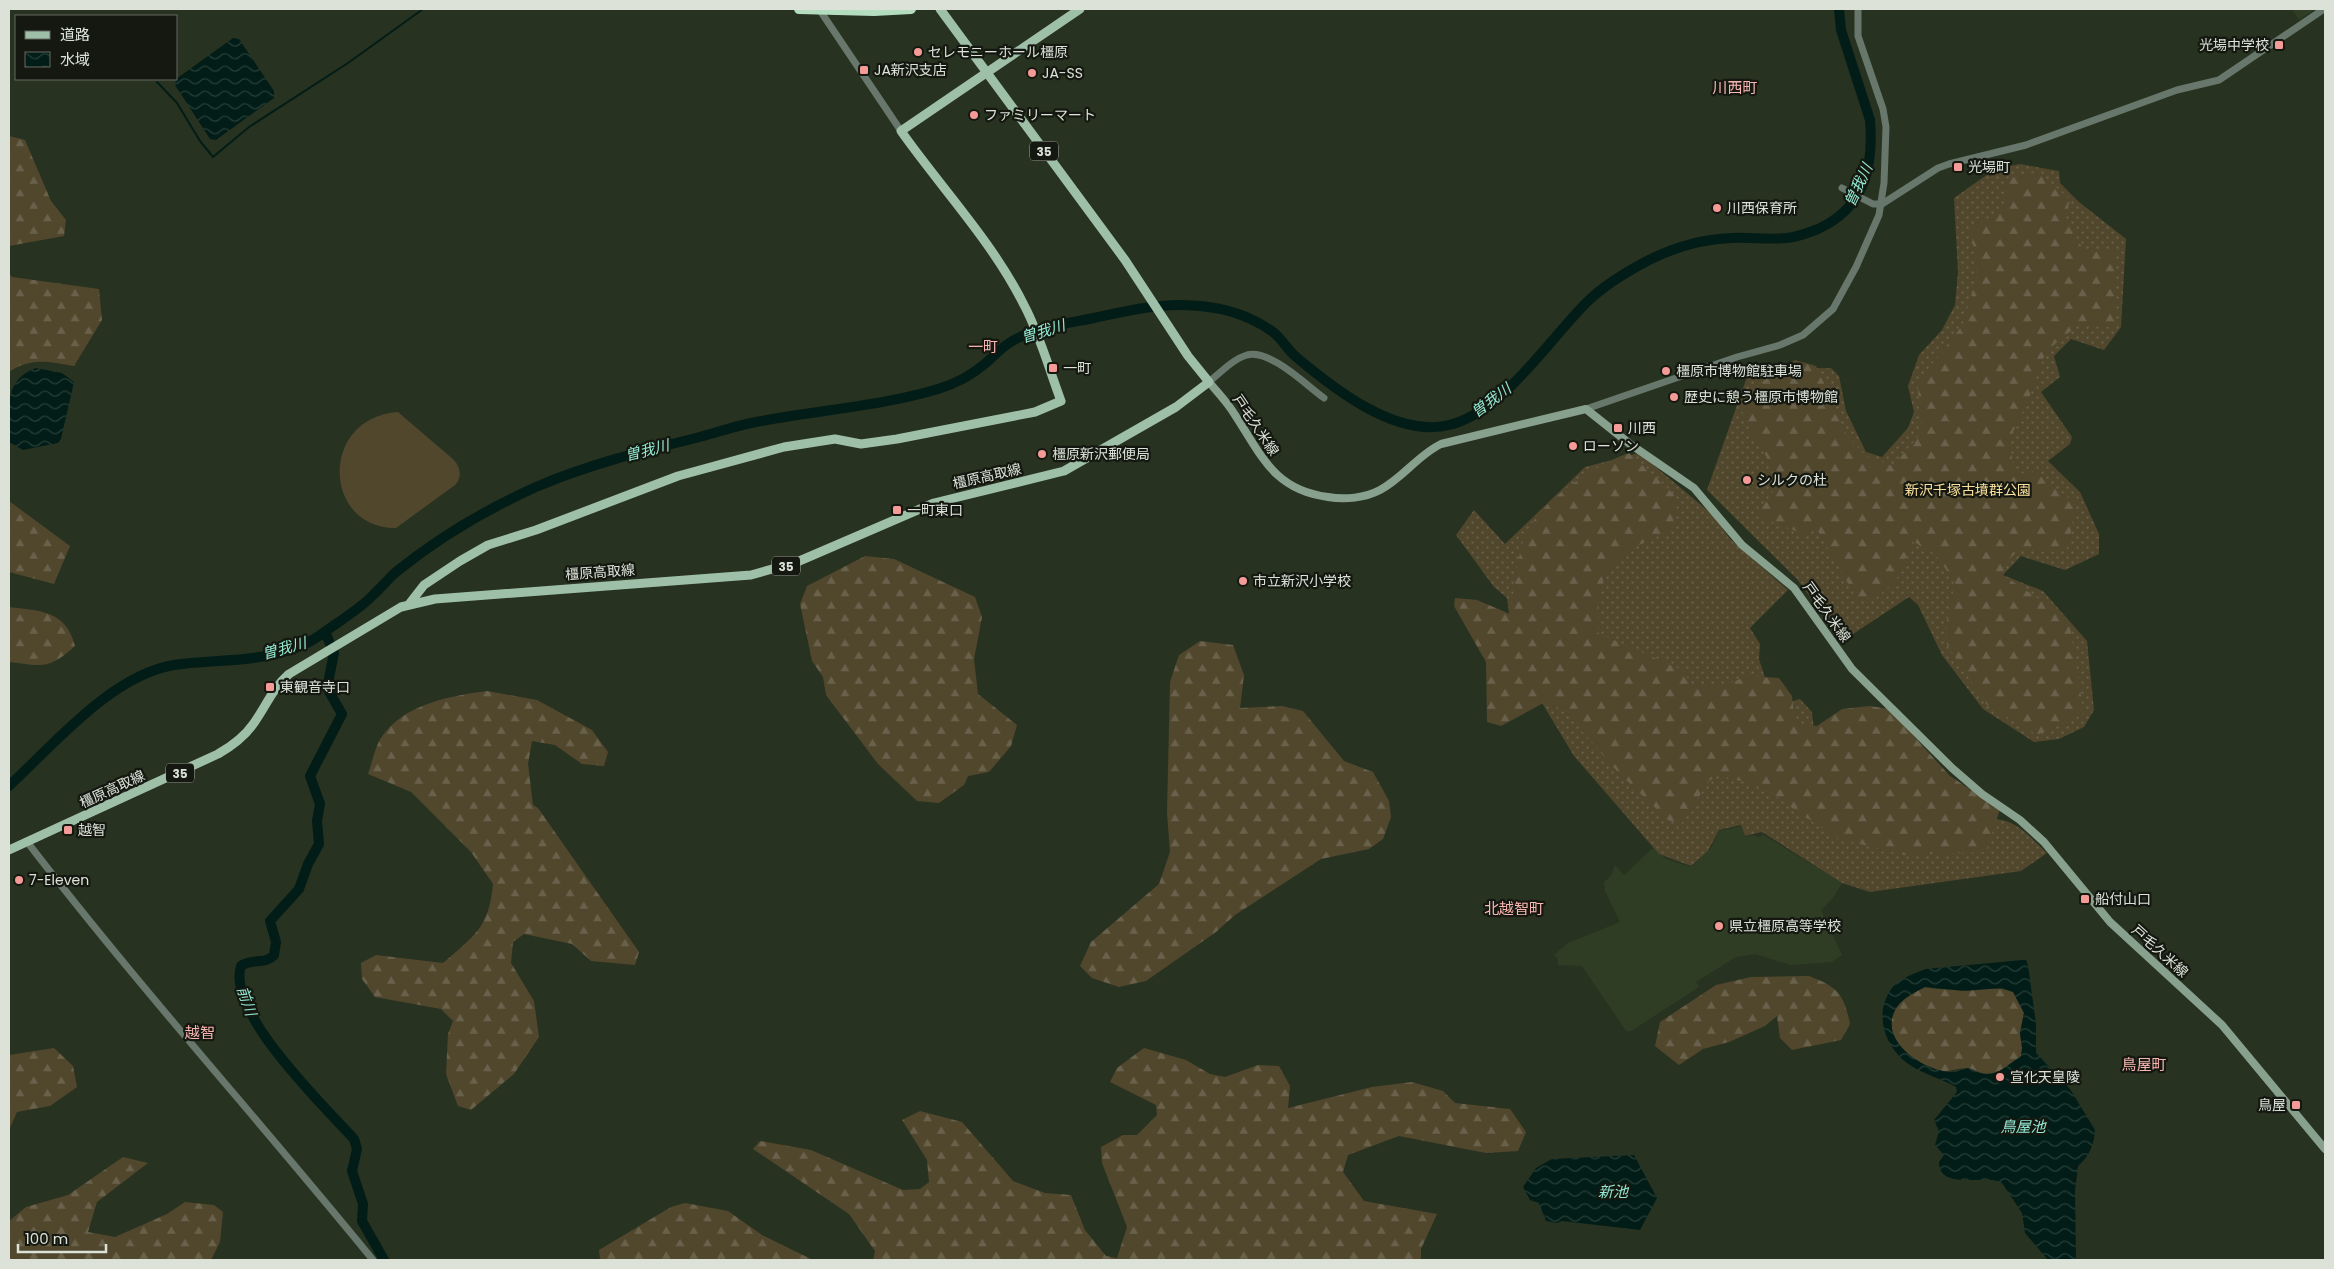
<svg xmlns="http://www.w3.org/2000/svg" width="2334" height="1269" font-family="Poppins,'Noto Sans JP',sans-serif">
	<defs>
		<pattern id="grass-dots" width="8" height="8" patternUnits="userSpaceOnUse" patternTransform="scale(1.25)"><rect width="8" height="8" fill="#51472d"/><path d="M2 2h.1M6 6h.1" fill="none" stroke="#69614b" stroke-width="1.8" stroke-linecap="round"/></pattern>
		<pattern id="forest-firs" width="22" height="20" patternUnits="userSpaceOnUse" patternTransform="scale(1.25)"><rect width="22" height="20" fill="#51472d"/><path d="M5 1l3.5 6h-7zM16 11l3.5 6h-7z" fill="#69614b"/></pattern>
		<pattern id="water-waves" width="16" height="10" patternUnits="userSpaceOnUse" patternTransform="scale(1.25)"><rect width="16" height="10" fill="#021d17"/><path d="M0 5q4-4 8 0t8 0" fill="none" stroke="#263e38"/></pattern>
	</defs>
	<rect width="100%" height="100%" fill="#283220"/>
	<!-- built -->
	<g fill="#303d25">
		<polygon points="2292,9 2315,9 2299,20"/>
		<polygon points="1741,826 1745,837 1752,835 1760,837 1762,834 1842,883 1833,898 1821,910 1842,955 1832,962 1791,965 1755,954 1736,957 1696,982 1699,987 1631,1031 1626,1031 1582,966 1558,965 1558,959 1554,955 1568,943 1620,922 1605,891 1604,882 1611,876 1615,865 1624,875 1653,848 1666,859 1691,867 1711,848 1719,831"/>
	</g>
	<!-- grass -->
	<g fill="url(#grass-dots)">
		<polygon points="2020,164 2059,171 2060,183 2079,202 2126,239 2121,327 2104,350 2071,339 2054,356 2060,377 2041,392 2072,437 2070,444 2048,461 2080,492 2099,534 2099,554 2065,570 2021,556 2003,575 2043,591 2087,641 2094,710 2084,727 2059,739 2034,742 1983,709 1942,655 1918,605 1909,597 1844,640 1831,626 1797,579 1707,490 1748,374 1755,369 1831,368 1839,376 1846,411 1866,452 1882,457 1908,428 1914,412 1908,386 1919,355 1942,330 1955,305 1958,272 1954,198 1995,169"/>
		<path d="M 1639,453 L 1713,515 L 1730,539 L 1788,590 L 1750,628 L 1760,644 L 1759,659 L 1767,684 L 1780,705 L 1800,699 L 1812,712 L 1814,731 L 1972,816 C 2016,820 2016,823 2047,853 L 2021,871 L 1870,892 L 1842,883 L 1762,832 L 1745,836 L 1741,825 L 1719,830 L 1708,851 L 1691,866 L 1659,854 L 1574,756 L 1515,658 L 1507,598 L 1494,587 L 1456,535 L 1474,510 L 1505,544 L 1585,467 Z"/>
	</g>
	<!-- forest -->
	<g fill="url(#forest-firs)">
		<polygon points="9,136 25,140 51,201 66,220 64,236 9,246"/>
		<path d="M 2037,172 L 2071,200 L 2064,214 L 2085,253 L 2116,249 L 2116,327 L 2077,326 L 2046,351 L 2028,401 L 2008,442 L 2016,474 L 2035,472 L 2076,504 L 2068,547 L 2055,552 L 2019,550 L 2005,563 L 2003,575 L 2060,613 L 2070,627 L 2084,714 L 2037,735 L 1987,705 L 1947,645 L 1947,621 L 1955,582 L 1937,557 L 1913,541 L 1896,581 L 1876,598 L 1857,599 L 1815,526 L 1804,534 L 1756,516 L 1782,478 L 1753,438 L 1742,411 C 1757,384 1767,375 1795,360 L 1816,366 L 1847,436 L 1867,457 L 1893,466 L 1923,431 L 1917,383 L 1962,326 L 1977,277 L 1971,229 L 2004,208 L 2005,179 Z"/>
		<path d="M 9,274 L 12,277 L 99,289 L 102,320 L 74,366 C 48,362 32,357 9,372 Z"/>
		<path d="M 1629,453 L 1675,495 L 1673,529 C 1644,543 1610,553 1601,587 C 1597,601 1599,619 1598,633 L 1682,670 L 1692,684 L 1721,687 L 1747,676 L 1779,678 L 1792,696 L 1795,724 L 1817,726 L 1842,709 L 1870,706 L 1889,709 L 1950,776 L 2000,809 L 1986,852 L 1904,855 L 1837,838 L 1760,786 L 1718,775 L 1709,781 L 1681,824 L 1668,820 L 1617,771 L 1565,712 L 1547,701 L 1501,726 L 1487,722 L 1486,662 L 1454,606 L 1455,598 L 1477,600 L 1510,614 C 1514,590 1516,565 1523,542 C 1533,505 1594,465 1629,453 Z"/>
		<polygon points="9,501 70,546 54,584 9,572"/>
		<polygon points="865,556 894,559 975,597 982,617 974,659 978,694 1017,725 1011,746 989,772 968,776 964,785 939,803 917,801 878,764 826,695 823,677 812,661 800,604 807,586"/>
		<path d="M 9,607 C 40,611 66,610 75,646 C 49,670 42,666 9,662 Z"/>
		<polygon points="1200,641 1233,645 1244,675 1240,708 1282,706 1303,711 1344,761 1373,772 1389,801 1391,817 1383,839 1369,849 1321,859 1235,915 1216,932 1146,981 1119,987 1092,978 1080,966 1091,942 1159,884 1170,852 1167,813 1170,682 1179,655"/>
		<path d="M 487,691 L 537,700 L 592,730 L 608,752 L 604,766 L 582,764 L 555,745 L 532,741 L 528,764 L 533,805 L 538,808 L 639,952 L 635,965 L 591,961 L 572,944 L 524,934 L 513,942 L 511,963 L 534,1001 L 539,1037 L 514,1074 L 471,1110 L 458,1106 L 446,1074 L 448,1034 L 453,1021 L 441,1009 L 375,997 L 362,979 L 361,963 L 376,955 L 443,963 C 474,936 489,928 493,884 L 471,852 L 411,792 L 368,774 C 372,763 375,747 381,738 C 403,704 450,696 487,691 Z"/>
		<path d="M 1809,976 C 1838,987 1844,994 1850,1024 L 1841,1040 L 1792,1050 L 1780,1038 L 1777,1016 L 1765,1026 L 1729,1042 L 1703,1049 L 1679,1065 L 1655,1046 L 1660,1022 L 1716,985 L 1751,977 Z"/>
		<path d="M 1925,987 C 1954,994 1990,983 2013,992 L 2024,1012 L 2020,1033 L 2022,1048 L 2021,1056 C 2012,1062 2002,1071 1992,1075 C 1983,1077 1975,1068 1967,1068 C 1955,1068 1950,1073 1937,1070 C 1911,1062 1878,1034 1897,1006 C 1903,998 1917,991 1925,987 Z"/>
		<polygon points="54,1048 73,1066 77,1087 50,1106 17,1112 9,1130 9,1055"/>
		<polygon points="1144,1048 1186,1060 1210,1074 1225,1077 1258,1065 1279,1066 1290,1086 1288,1108 1372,1087 1412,1082 1443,1091 1455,1103 1510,1109 1526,1132 1518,1151 1486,1153 1399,1136 1348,1155 1343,1172 1364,1201 1437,1214 1421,1249 1421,1260 873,1260 875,1251 849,1214 753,1149 760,1141 811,1150 903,1190 920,1189 929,1182 927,1160 902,1120 920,1111 962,1122 1013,1181 1045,1193 1071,1195 1085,1230 1106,1256 1117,1258 1127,1227 1102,1163 1101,1147 1123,1135 1137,1135 1157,1115 1156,1105 1110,1082 1117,1068"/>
		<polygon points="123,1157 148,1163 97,1202 88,1232 115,1237 167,1214 185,1202 214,1205 223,1212 220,1242 211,1260 9,1260 9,1221 26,1207 68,1195"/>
		<polygon points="685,1203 728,1211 762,1235 813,1260 600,1260 599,1250 671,1207"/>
	</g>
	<!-- pitch -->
	<path fill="#51472d" d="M 398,412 L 454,460 C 461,468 462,478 455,485 L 396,528 C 323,529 318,418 398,412 Z"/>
	<!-- water -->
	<g fill="url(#water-waves)" fill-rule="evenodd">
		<polygon points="233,38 239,39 274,91 274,98 216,140 210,139 175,85 176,79"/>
		<path d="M 36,368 L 62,373 L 74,382 L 61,439 L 58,443 L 23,450 L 9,442 C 9,412 2,380 36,368 Z"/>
		<path d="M 2022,960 L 2026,960 L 2028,965 L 2036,1024 L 2036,1053 L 2070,1089 L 2095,1130 C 2094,1146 2089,1156 2078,1166 L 2075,1191 L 2076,1260 L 2048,1260 L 2025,1233 L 2022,1213 L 2002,1183 C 1988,1173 1939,1192 1939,1162 L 1944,1155 L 1935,1145 L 1939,1131 L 1934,1120 L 1957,1092 L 1956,1087 C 1940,1078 1922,1074 1907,1063 C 1883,1045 1874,1012 1892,988 C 1900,978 1915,973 1926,969 ZM 1925,987 L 1964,991 L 2002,988 L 2013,992 L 2024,1013 L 2020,1033 L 2022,1048 L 2021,1056 C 2001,1070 1993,1081 1968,1068 C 1962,1070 1955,1072 1949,1072 C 1921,1069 1876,1039 1897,1007 C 1903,998 1917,991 1925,987 Z"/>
		<polygon points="1634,1155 1657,1198 1640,1230 1562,1221 1557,1223 1546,1221 1539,1203 1530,1200 1523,1187 1536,1168 1552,1159"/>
	</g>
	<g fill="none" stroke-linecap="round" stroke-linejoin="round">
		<!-- stream -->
		<polyline stroke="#021d17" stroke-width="2" points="157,82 177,103 200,141 213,157 249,127 348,63 423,9"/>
		<!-- river -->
		<g stroke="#021d17" stroke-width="10">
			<path d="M 326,634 L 334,653 L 327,688 L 342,714 L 310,776 L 320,804 L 317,821 L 319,844 L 308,864 L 299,889 L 270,921 L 276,942 L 274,955 C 265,965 251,958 241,966 C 226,1012 324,1106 354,1139 L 357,1149 L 352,1171 L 363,1204 L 362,1221 L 384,1260"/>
			<path d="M 9,786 C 54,744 112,675 174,665 C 216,659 263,663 303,645 C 317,639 326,630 339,622 C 351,613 363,606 373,595 C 381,588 388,579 396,572 C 438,538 487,509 536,487 C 587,465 639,452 692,439 C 713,434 734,426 756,422 C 816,410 878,407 938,389 C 955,384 973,374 986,363 C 997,353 1006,343 1020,337 C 1043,326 1070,323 1094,318 C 1122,312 1151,305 1180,305 C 1213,305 1247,313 1273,332 C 1282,339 1287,349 1295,356 C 1334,389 1396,438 1449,425 C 1503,412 1548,341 1586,303 C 1604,285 1626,272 1649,260 C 1675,247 1703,239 1732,238 C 1750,237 1769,240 1787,238 C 1798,237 1808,233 1818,229 C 1864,208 1874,168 1870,120 L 1841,30 L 1839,9"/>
		</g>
		<!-- tertiary -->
		<g stroke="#67776c" stroke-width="7">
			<polyline points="819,9 901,131"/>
			<polyline points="1842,188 1873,204 1882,204 1938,168 1949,164 2026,145 2177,90 2219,80 2324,9"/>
			<path d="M 1209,382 C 1220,373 1233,359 1247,355 C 1270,349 1306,385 1324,398"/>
			<polyline points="1586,409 1737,357 1780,345 1803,335 1833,309 1856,267 1879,215 1884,183 1886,127 1883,109 1858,36 1858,9"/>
			<path d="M 28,843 C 138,986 259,1120 373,1260"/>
		</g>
		<!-- secondary -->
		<path stroke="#87a18e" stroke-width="8" d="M 1209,382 C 1218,393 1228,403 1235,415 C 1262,456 1274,490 1328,497 C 1345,500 1365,498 1380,490 C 1403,478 1418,455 1441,444 L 1586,409 L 1630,444 L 1694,488 L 1742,545 L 1794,588 L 1852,669 L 1952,768 L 1982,794 L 2020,820 L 2044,842 L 2110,922 L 2222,1025 L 2325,1149"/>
		<!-- primary -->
		<g stroke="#9fc0a8" stroke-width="9">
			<path d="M 410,603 L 424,585 L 460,561 L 488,545 L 536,530 L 678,476 L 784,447 L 835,439 L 861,444 L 897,439 L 1035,412 L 1061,401 C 1049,369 1040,335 1024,305 C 992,241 942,189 901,131 L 1080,9"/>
			<path d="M 9,850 L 218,754 C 232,746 245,736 254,723 C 266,706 273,688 289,674 L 401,607 L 435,599 L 751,575 L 797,562 L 934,503 L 1064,471 L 1176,407 L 1209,382 L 1188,356 L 1125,260 L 940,9"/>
		</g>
		<!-- motorway-bridge -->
		<polyline stroke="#b4ddc0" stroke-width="10" points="799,9 874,11 911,9"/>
	</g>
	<!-- markers -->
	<g fill="#f59b97" stroke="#141810" stroke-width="2">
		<rect x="2274" y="40" width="10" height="10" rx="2.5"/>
		<circle cx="918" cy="52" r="5"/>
		<rect x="859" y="65" width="10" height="10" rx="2.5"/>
		<circle cx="1032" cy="73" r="5"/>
		<circle cx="974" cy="115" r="5"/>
		<rect x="1953" y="162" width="10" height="10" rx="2.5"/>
		<circle cx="1717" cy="208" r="5"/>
		<rect x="1048" y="363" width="10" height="10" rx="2.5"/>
		<circle cx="1666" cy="371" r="5"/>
		<circle cx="1674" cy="397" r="5"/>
		<rect x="1613" y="423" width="10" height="10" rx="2.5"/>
		<circle cx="1573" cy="446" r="5"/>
		<circle cx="1042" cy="454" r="5"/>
		<circle cx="1747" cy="480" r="5"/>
		<rect x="892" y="505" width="10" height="10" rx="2.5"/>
		<circle cx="1243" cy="581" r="5"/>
		<rect x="265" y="682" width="10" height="10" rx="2.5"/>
		<rect x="63" y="825" width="10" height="10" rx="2.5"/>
		<circle cx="19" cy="880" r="5"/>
		<rect x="2080" y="894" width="10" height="10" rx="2.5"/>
		<circle cx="1719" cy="926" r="5"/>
		<circle cx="2000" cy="1077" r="5"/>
		<rect x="2291" y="1100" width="10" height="10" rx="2.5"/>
	</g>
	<g text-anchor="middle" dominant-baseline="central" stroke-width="4.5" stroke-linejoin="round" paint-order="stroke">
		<!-- shield labels -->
		<g fill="#141810" stroke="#a0a59b" stroke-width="1">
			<rect x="1030" y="141.5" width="28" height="19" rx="4"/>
			<rect x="772" y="556.5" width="28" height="19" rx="4"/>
			<rect x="166" y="763.5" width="28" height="19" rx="4"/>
		</g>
		<g font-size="12" font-weight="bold" fill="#dce2d7">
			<text x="1044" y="151">35</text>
			<text x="786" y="566">35</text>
			<text x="180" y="773">35</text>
		</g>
		<!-- poi labels -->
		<g font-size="14" fill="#dce2d7" stroke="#141810" text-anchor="start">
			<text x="2269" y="45" text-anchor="end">光場中学校</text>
			<text x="928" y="52">セレモニーホール橿原</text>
			<text x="874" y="70">JA新沢支店</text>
			<text x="1042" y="73">JA-SS</text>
			<text x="984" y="115">ファミリーマート</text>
			<text x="1968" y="167">光場町</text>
			<text x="1727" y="208">川西保育所</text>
			<text x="1063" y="368">一町</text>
			<text x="1676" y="371">橿原市博物館駐車場</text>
			<text x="1684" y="397">歴史に憩う橿原市博物館</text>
			<text x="1628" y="428">川西</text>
			<text x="1583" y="446">ローソン</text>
			<text x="1052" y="454">橿原新沢郵便局</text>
			<text x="1757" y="480">シルクの杜</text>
			<text x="907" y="510">一町東口</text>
			<text x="1253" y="581">市立新沢小学校</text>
			<text x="280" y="687">東観音寺口</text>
			<text x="78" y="830">越智</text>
			<text x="29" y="880">7-Eleven</text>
			<text x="2095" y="899">船付山口</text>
			<text x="1729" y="926">県立橿原高等学校</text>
			<text x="2010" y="1077">宣化天皇陵</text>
			<text x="2286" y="1105" text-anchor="end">鳥屋</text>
		</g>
		<!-- street labels -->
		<g font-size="14" fill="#dce2d7" stroke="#141810">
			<text transform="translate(1256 425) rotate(56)">戸毛久米線</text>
			<text transform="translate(987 476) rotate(-13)">橿原高取線</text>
			<text transform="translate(600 572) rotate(-4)">橿原高取線</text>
			<text transform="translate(1827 612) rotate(54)">戸毛久米線</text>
			<text transform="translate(112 789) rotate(-25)">橿原高取線</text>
			<text transform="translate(2160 951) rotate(42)">戸毛久米線</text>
		</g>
		<!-- park labels -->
		<g font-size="14" fill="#fbe09d" stroke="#141810">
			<text x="1968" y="490">新沢千塚古墳群公園</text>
		</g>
		<!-- neighbourhood labels -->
		<g font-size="15" fill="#fab6b2" stroke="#141810">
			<text x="1735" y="87">川西町</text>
			<text x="983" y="346">一町</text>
			<text x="1514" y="908">北越智町</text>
			<text x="200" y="1032">越智</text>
			<text x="2144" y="1064">鳥屋町</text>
		</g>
		<!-- water labels -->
		<g font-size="15" font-style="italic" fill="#93e8d2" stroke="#141810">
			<text transform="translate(1858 185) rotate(-65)">曽我川</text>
			<text transform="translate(1043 331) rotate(-17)">曽我川</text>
			<text transform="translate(1491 400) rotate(-37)">曽我川</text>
			<text transform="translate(647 450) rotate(-14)">曽我川</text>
			<text transform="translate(284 648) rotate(-15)">曽我川</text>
			<text transform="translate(247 1001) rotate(71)">前川</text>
			<text x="2023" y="1126">鳥屋池</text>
			<text x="1613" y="1191">新池</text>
		</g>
	</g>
	<!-- border -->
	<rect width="2334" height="1269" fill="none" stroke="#dce2d7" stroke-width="20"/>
	<!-- legend -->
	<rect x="15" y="15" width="162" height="65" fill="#141810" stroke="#646960"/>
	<rect x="25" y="31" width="25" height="8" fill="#9fc0a8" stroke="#646960"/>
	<text x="60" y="40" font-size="15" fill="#dce2d7">道路</text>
	<rect x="25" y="52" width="25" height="15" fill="url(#water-waves)" stroke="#646960"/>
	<text x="60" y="65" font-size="15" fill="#dce2d7">水域</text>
	<!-- scale -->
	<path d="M18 1244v8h88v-8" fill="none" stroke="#dce2d7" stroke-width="2.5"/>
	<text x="25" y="1244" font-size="15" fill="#dce2d7" stroke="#141810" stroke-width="4" paint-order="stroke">100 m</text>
</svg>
